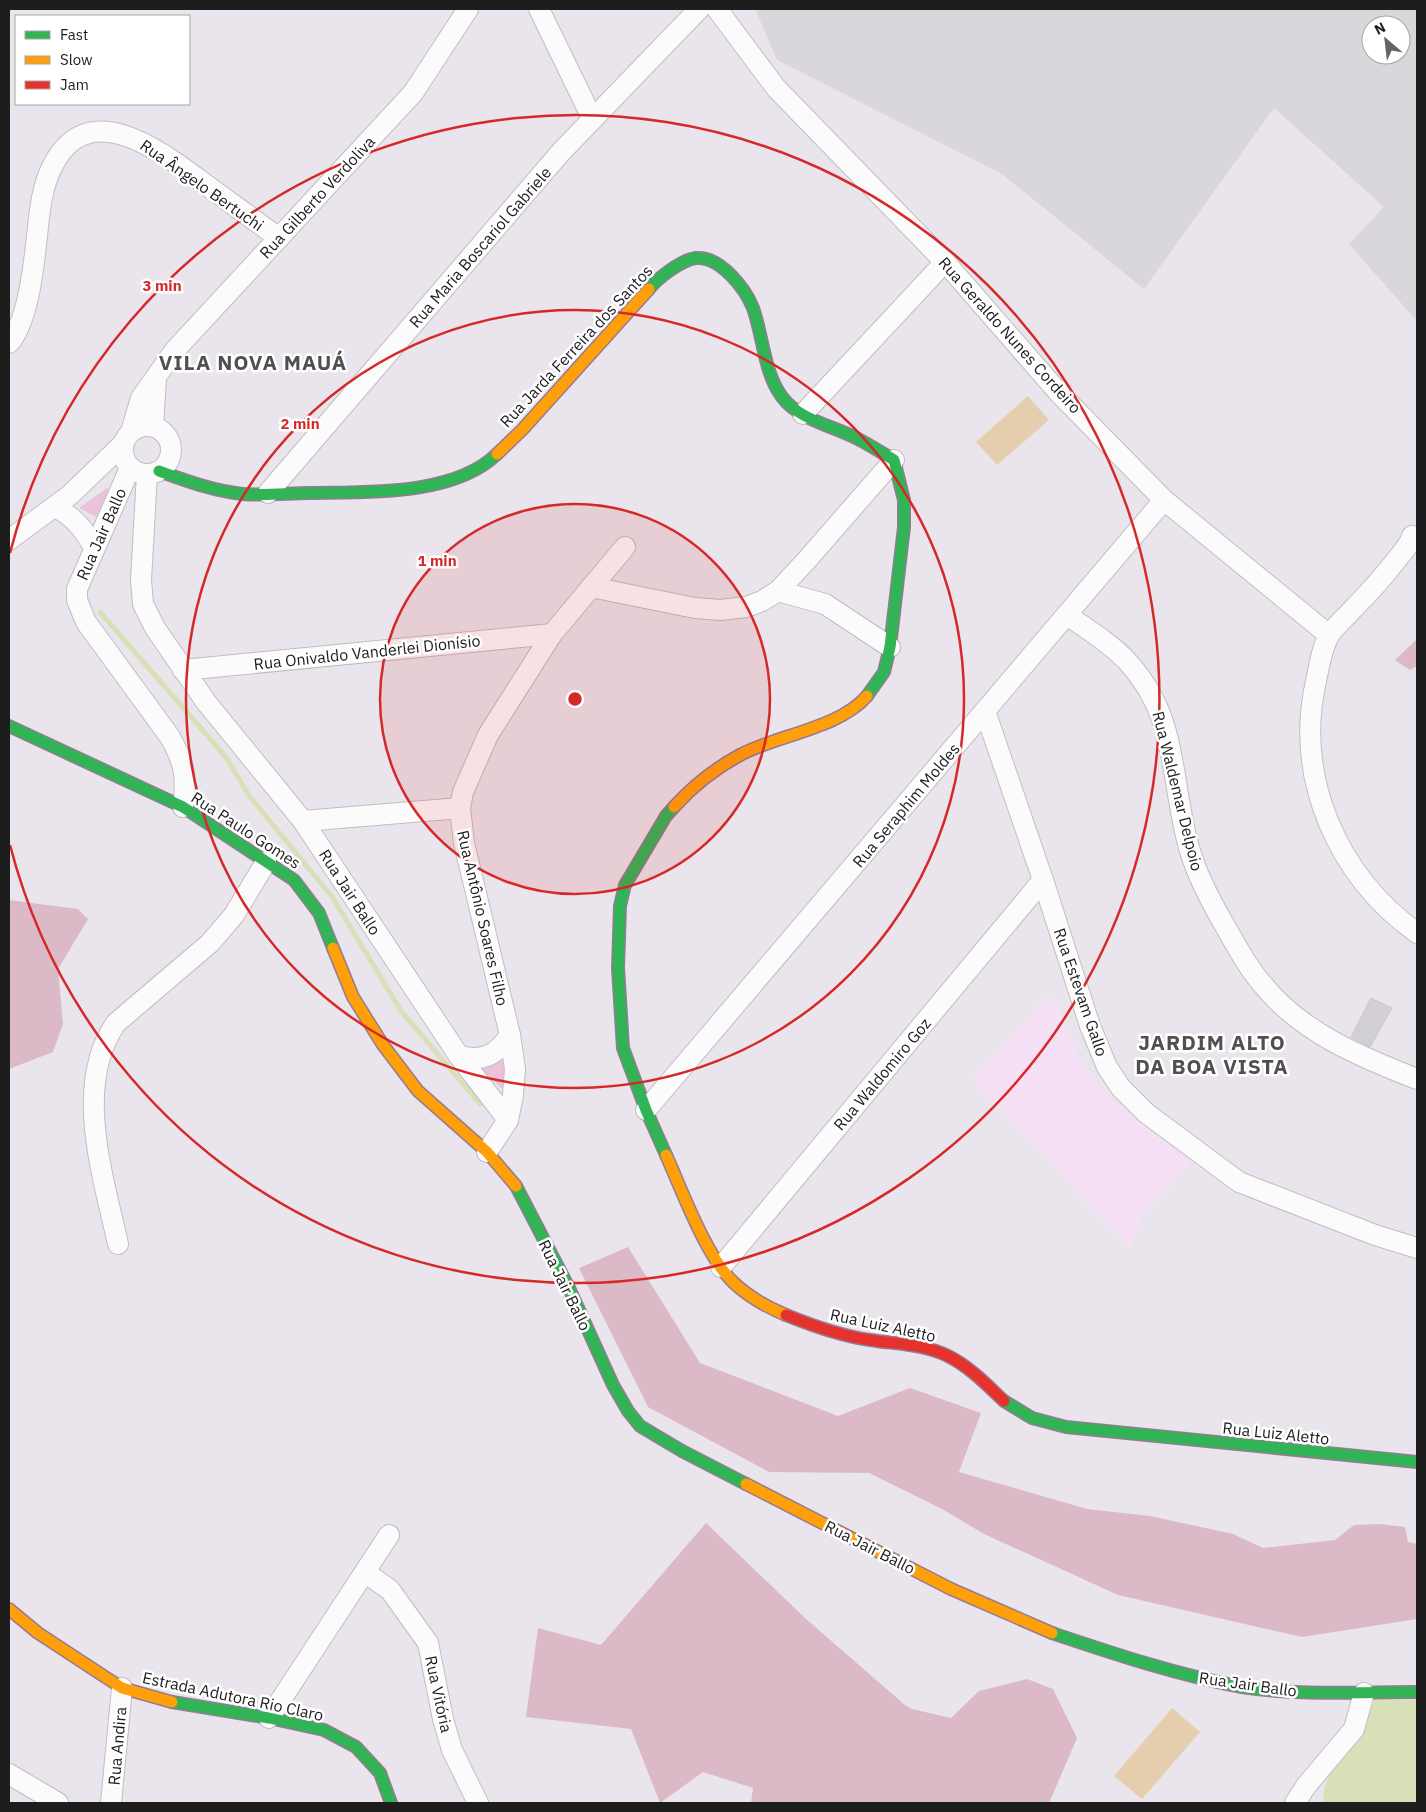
<svg xmlns="http://www.w3.org/2000/svg" width="1426" height="1812" font-family="'IBM Plex Sans',sans-serif">
	<rect width="100%" height="100%" fill="#eae5ec"/>
	<!-- residential -->
	<path fill="#d9d7db" fill-rule="evenodd" d="M 755,9 L 1417,9 L 1417,321 L 1349,244 L 1384,207 L 1274,108 L 1144,289 L 1002,174 L 777,60 ZM 1371,25 L 1401,25 L 1401,55 L 1371,55 Z"/>
	<!-- education -->
	<polygon fill="#f6e0f6" points="1051,994 1081,1061 1103,1092 1190,1163 1142,1213 1130,1248 973,1078"/>
	<!-- grass -->
	<g fill="#ebc2d8">
		<polygon points="107,488 109,493 96,517 79,508"/>
		<polygon points="504,1058 506,1084 501,1088 481,1069"/>
	</g>
	<!-- forest -->
	<g fill="#dcb9c6">
		<polygon points="1417,639 1417,666 1410,670 1395,660"/>
		<polygon points="9,900 78,909 88,919 58,969 63,1024 53,1052 9,1069"/>
		<polygon points="628,1247 700,1363 838,1416 910,1388 981,1413 959,1472 1087,1509 1150,1516 1233,1534 1263,1548 1335,1540 1354,1525 1379,1524 1405,1527 1408,1542 1417,1544 1417,1619 1302,1637 1118,1595 984,1534 942,1509 869,1473 769,1472 648,1407 579,1268"/>
		<polygon points="706,1523 806,1619 905,1705 912,1709 951,1718 979,1691 1027,1679 1053,1689 1077,1738 1049,1803 751,1803 753,1788 703,1772 660,1803 631,1729 526,1717 538,1628 601,1645"/>
	</g>
	<!-- pitch -->
	<g fill="#e5ceae">
		<polygon points="1028,396 1049,420 997,465 976,442"/>
		<polygon points="1172,1708 1200,1732 1142,1799 1114,1776"/>
	</g>
	<!-- water -->
	<path fill="#d8e0b7" d="M 1375,1699 L 1417,1700 L 1417,1803 L 1323,1803 C 1322,1772 1348,1749 1363,1724 C 1367,1716 1371,1707 1375,1699 Z"/>
	<g fill="none" stroke-linecap="round" stroke-linejoin="round">
		<!-- stream -->
		<polyline stroke="#d8e0b7" stroke-width="5" points="100,612 225,756 250,797 333,898 401,1011 480,1104"/>
	</g>
	<!-- building -->
	<polygon fill="#d1ced4" stroke="#cbc6cf" points="1371,998 1392,1008 1370,1047 1351,1037"/>
	<g fill="none" stroke-linecap="round" stroke-linejoin="round">
		<defs>
			<g id="street">
				<polyline points="539,9 592,118"/>
				<polyline points="717,9 776,88 945,262 1059,393 1164,500 1329,635"/>
				<path d="M 9,343 C 27,323 33,273 36,245 C 39,220 40,191 52,167 C 88,93 163,153 205,184 C 230,202 254,220 279,238"/>
				<polyline points="803,414 945,262"/>
				<circle cx="147" cy="450" r="24"/>
				<polyline points="153,426 156,378"/>
				<polyline points="131,432 141,398 175,350 413,93 468,9"/>
				<path d="M 130,468 L 77,589 L 77,600 L 86,622 L 170,737 C 185,764 187,777 183,807"/>
				<polyline points="147,474 141,580 143,604 155,628 206,702 303,821 459,1056 508,1120"/>
				<polyline points="268,493 561,152 699,9"/>
				<path d="M 55,507 C 74,517 84,529 94,548"/>
				<path d="M 1412,536 C 1410,544 1404,551 1398,558 C 1384,576 1369,593 1353,609 C 1346,617 1336,625 1330,634 C 1322,646 1319,667 1316,681 C 1294,779 1338,876 1417,933"/>
				<polyline points="9,540 70,495 123,444"/>
				<polyline points="591,587 695,608 721,610 746,607 762,601 778,591 806,561 894,460"/>
				<polyline points="778,591 825,604 890,647"/>
				<path d="M 1067,615 C 1087,629 1110,643 1127,661 C 1181,720 1169,781 1190,851 C 1198,878 1211,902 1225,926 C 1237,947 1248,968 1264,986 C 1302,1033 1363,1058 1417,1079"/>
				<polyline points="183,670 552,634"/>
				<polyline points="985,711 1043,880 1090,1026 1107,1067 1121,1088 1146,1113 1239,1182 1375,1235 1417,1248"/>
				<polyline points="303,821 460,808"/>
				<path d="M 459,1056 C 484,1062 496,1055 510,1035"/>
				<polyline points="646,1110 1164,500"/>
				<polyline points="487,1152 508,1120 513,1095 515,1069 510,1035 464,843 460,808 463,792 488,735 552,634 625,547"/>
				<path d="M 118,1244 C 103,1175 73,1085 116,1023 L 210,943 L 234,915 L 266,862"/>
				<polyline points="721,1267 1043,880"/>
				<polyline points="366,1573 390,1590 428,1643 443,1719 452,1750 478,1803"/>
				<polyline points="269,1718 389,1535"/>
				<polyline points="9,1774 58,1803"/>
				<polyline points="111,1803 122,1688"/>
				<polyline points="1295,1803 1306,1786 1354,1729 1364,1693"/>
			</g>
			<g id="fast">
				<path d="M 649,289 C 658,278 681,260 696,258 C 720,256 745,288 753,308 C 763,336 764,373 782,397 C 799,420 834,426 858,439 C 870,445 882,453 894,460 L 904,500 L 904,527 L 890,647 L 884,672 L 867,696"/>
				<path d="M 159,471 C 187,481 213,491 243,494 C 265,496 289,493 311,493 C 367,492 454,496 497,454"/>
				<polyline points="9,726 183,807 294,880 319,913 333,948"/>
				<polyline points="666,1155 646,1110 623,1048 618,968 620,906 625,885 666,816 674,807"/>
				<polyline points="516,1186 569,1288 613,1385 628,1411 640,1426 682,1451 746,1484"/>
				<polyline points="1004,1401 1032,1418 1066,1427 1417,1462"/>
				<path d="M 1052,1633 C 1115,1654 1177,1675 1242,1687 C 1299,1696 1359,1692 1417,1692"/>
				<polyline points="172,1702 269,1718 324,1730 356,1747 380,1773 391,1803"/>
			</g>
			<g id="slow">
				<polyline points="497,454 522,430 649,289"/>
				<path d="M 674,807 C 692,787 716,768 740,755 C 777,735 840,728 867,696"/>
				<polyline points="333,948 353,997 383,1045 418,1091 487,1152 516,1186"/>
				<path d="M 666,1155 C 682,1190 706,1257 734,1283 C 748,1296 769,1308 786,1315"/>
				<polyline points="746,1484 951,1589 1052,1633"/>
				<polyline points="9,1609 38,1633 122,1688 172,1702"/>
			</g>
			<path id="jam" d="M 786,1315 C 813,1326 841,1336 870,1340 C 895,1344 925,1344 948,1356 C 970,1367 987,1385 1004,1401"/>
		</defs>
		<!-- street casing -->
		<use href="#street" stroke="#c0bec1" stroke-width="22"/>
		<!-- fast casing -->
		<use href="#fast" stroke="#957c93" stroke-width="14"/>
		<!-- slow casing -->
		<use href="#slow" stroke="#957c93" stroke-width="14"/>
		<!-- jam casing -->
		<use href="#jam" stroke="#957c93" stroke-width="14"/>
		<!-- street -->
		<use href="#street" stroke="#fcfbfc" stroke-width="20"/>
		<!-- fast -->
		<use href="#fast" stroke="#30b455" stroke-width="11"/>
		<!-- slow -->
		<use href="#slow" stroke="#ff9f0a" stroke-width="11"/>
		<!-- jam -->
		<use href="#jam" stroke="#e5322d" stroke-width="11"/>
	</g>
	<!-- distance rings -->
	<circle cx="575" cy="699" r="195" fill="#d62828" fill-opacity=".12"/>
	<g fill="none" stroke="#d62828" stroke-width="2.5">
		<circle cx="575" cy="699" r="195"/>
		<circle cx="575" cy="699" r="389"/>
		<path d="M10 553A584 584 0 1 1 10 845"/>
	</g>
	<g text-anchor="middle" dominant-baseline="central" stroke-width="5" stroke-linejoin="round" paint-order="stroke">
		<!-- street labels -->
		<g font-size="16" fill="#1d1d1d" stroke="#fff">
			<text transform="translate(202 185) rotate(35)">Rua Ângelo Bertuchi</text>
			<text transform="translate(317 197) rotate(-47)">Rua Gilberto Verdoliva</text>
			<text transform="translate(480 247) rotate(-49)">Rua Maria Boscariol Gabriele</text>
			<text transform="translate(1010 335) rotate(48)">Rua Geraldo Nunes Cordeiro</text>
			<text transform="translate(576 346) rotate(-47)">Rua Jarda Ferreira dos Santos</text>
			<text transform="translate(101 534) rotate(-66)">Rua Jair Ballo</text>
			<text transform="translate(367 652) rotate(-6)">Rua Onivaldo Vanderlei Dionísio</text>
			<text transform="translate(1178 791) rotate(76)">Rua Waldemar Delpoio</text>
			<text transform="translate(906 805) rotate(-50)">Rua Seraphim Moldes</text>
			<text transform="translate(246 830) rotate(33)">Rua Paulo Gomes</text>
			<text transform="translate(350 892) rotate(57)">Rua Jair Ballo</text>
			<text transform="translate(483 918) rotate(77)">Rua Antônio Soares Filho</text>
			<text transform="translate(1081 992) rotate(71)">Rua Estevam Gallo</text>
			<text transform="translate(882 1074) rotate(-50)">Rua Waldomiro Goz</text>
			<text transform="translate(565 1285) rotate(64)">Rua Jair Ballo</text>
			<text transform="translate(883 1325) rotate(12)">Rua Luiz Aletto</text>
			<text transform="translate(1276 1433) rotate(6)">Rua Luiz Aletto</text>
			<text transform="translate(870 1547) rotate(27)">Rua Jair Ballo</text>
			<text transform="translate(1248 1684) rotate(8)">Rua Jair Ballo</text>
			<text transform="translate(439 1694) rotate(78)">Rua Vitória</text>
			<text transform="translate(233 1696) rotate(12)">Estrada Adutora Rio Claro</text>
			<text transform="translate(117 1746) rotate(-85)">Rua Andira</text>
		</g>
		<!-- district labels -->
		<g font-size="21" font-weight="bold" letter-spacing="1" fill="#505050" stroke="#fff">
			<text x="253" y="362">VILA NOVA MAUÁ</text>
			<text x="1212" y="1042">JARDIM ALTO<tspan x="1212" dy="24">DA BOA VISTA</tspan></text>
		</g>
	</g>
	<circle cx="575" cy="699" r="8" fill="#d62828" stroke="#fff" stroke-width="2.5"/>
	<g font-size="15" text-anchor="middle" font-weight="bold" fill="#d62828" stroke="#fff" stroke-width="5" stroke-linejoin="round" paint-order="stroke">
		<text x="162" y="291">3 min</text>
		<text x="300" y="429">2 min</text>
		<text x="437" y="566">1 min</text>
	</g>
	<!-- border -->
	<rect width="1426" height="1812" fill="none" stroke="#1d1d1d" stroke-width="20"/>
	<!-- legend -->
	<rect x="15" y="15" width="175" height="90" fill="#ffffff" stroke="#a5a5a5"/>
	<rect x="25" y="31" width="25" height="8" fill="#30b455" stroke="#a5a5a5"/>
	<text x="60" y="40" font-size="15" fill="#1d1d1d">Fast</text>
	<rect x="25" y="56" width="25" height="8" fill="#ff9f0a" stroke="#a5a5a5"/>
	<text x="60" y="65" font-size="15" fill="#1d1d1d">Slow</text>
	<rect x="25" y="81" width="25" height="8" fill="#e5322d" stroke="#a5a5a5"/>
	<text x="60" y="90" font-size="15" fill="#1d1d1d">Jam</text>
	<!-- north arrow -->
	<g transform="translate(1386 40) rotate(332)"><circle r="24" fill="#ffffff" stroke="#a5a5a5"/>
	<path d="M0-4L9 19L0 12L-9 19Z" fill="#656365"/>
	<text y="-8" font-size="14" font-weight="bold" text-anchor="middle" fill="#1d1d1d">N</text>
	</g>
</svg>
